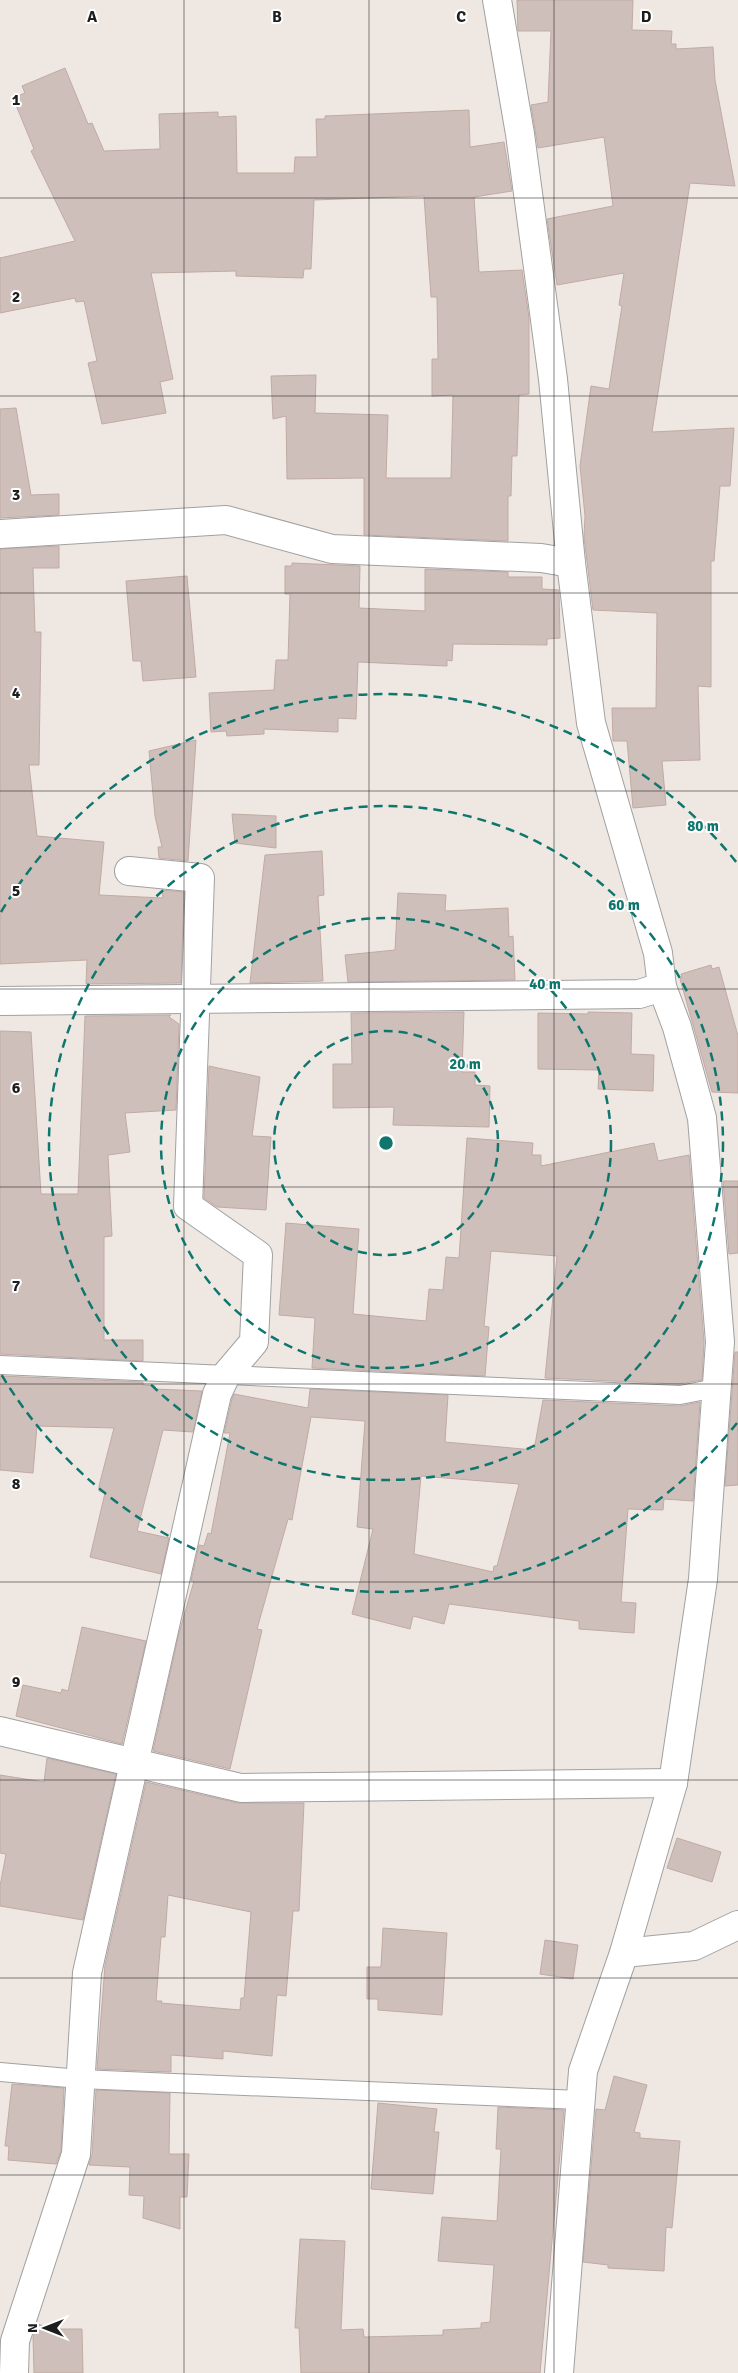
<svg xmlns="http://www.w3.org/2000/svg" width="738" height="2373" font-family="Signika,sans-serif">
	<rect width="100%" height="100%" fill="#efe8e2"/>
	<!-- building -->
	<g fill="#cfbfbb" stroke="#c1aaa4" fill-rule="evenodd">
		<polygon points="517,0 633,0 632,30 672,31 671,44 676,44 676,49 713,47 715,80 735,186 690,183 652,432 734,428 730,486 720,486 714,561 711,561 711,687 698,686 700,760 662,761 666,805 633,808 627,741 613,741 612,708 656,708 657,613 593,610 584,537 585,516 580,466 591,386 609,389 622,306 619,305 624,273 557,285 547,219 613,206 604,137 538,148 531,105 548,102 551,31 518,31"/>
		<polygon points="65,68 88,124 92,123 104,151 160,149 159,114 218,112 218,117 236,116 237,173 294,173 295,157 317,157 316,119 325,119 325,116 469,110 470,147 504,142 512,191 474,197 479,272 522,270 529,318 529,394 519,395 517,456 512,456 511,496 508,496 508,541 364,535 364,478 287,479 286,416 273,419 271,376 316,375 315,413 388,415 386,478 451,478 453,395 432,396 432,359 438,359 437,297 431,297 424,196 314,200 311,269 304,269 303,278 236,276 236,271 151,273 173,379 160,382 166,413 102,424 88,363 97,361 84,301 76,302 75,298 0,313 0,258 75,241 31,151 34,149 13,98 25,93 22,86"/>
		<polygon points="16,408 31,495 59,494 59,515 0,518 0,409"/>
		<polygon points="59,546 59,568 33,568 35,632 41,632 39,765 29,765 37,836 104,842 99,895 163,898 162,890 184,892 181,983 86,984 87,960 0,964 0,549"/>
		<polygon points="292,563 360,566 359,608 425,611 425,569 508,572 508,577 542,577 542,589 559,590 560,638 547,639 547,645 453,644 452,661 447,660 447,666 358,662 356,719 338,718 338,732 264,729 264,734 227,736 226,731 211,732 209,693 274,690 276,660 288,660 290,594 285,594 285,566 292,566"/>
		<polygon points="187,576 196,677 143,681 141,661 133,661 126,581"/>
		<polygon points="196,740 188,861 159,858 158,847 162,847 155,816 149,751"/>
		<polygon points="232,814 276,816 276,848 235,843"/>
		<polygon points="322,851 324,895 318,896 323,981 250,983 265,855"/>
		<polygon points="398,893 446,895 445,911 508,908 509,937 513,936 515,980 348,982 345,955 395,950"/>
		<polygon points="711,965 712,969 719,967 738,1036 738,1093 712,1092 680,979 682,978 681,974"/>
		<polygon points="464,1012 462,1072 475,1072 475,1085 490,1086 489,1127 393,1125 394,1107 333,1108 333,1064 352,1064 351,1013"/>
		<polygon points="588,1012 632,1013 631,1054 654,1055 653,1091 598,1089 599,1070 538,1069 538,1013 588,1014"/>
		<polygon points="171,1015 169,1017 179,1024 176,1110 125,1113 130,1152 108,1155 112,1236 104,1237 104,1340 143,1340 143,1361 0,1354 0,1031 31,1032 41,1194 78,1194 85,1016"/>
		<polygon points="209,1066 260,1077 252,1136 271,1137 266,1210 217,1207 204,1198"/>
		<polygon points="467,1138 533,1143 532,1155 541,1155 541,1166 654,1143 658,1161 689,1155 704,1342 702,1380 679,1384 545,1378 557,1256 491,1251 484,1326 489,1327 485,1376 312,1368 315,1318 279,1315 286,1223 359,1229 353,1314 426,1321 429,1289 443,1290 446,1257 459,1258"/>
		<polygon points="723,1181 738,1181 738,1253 729,1254"/>
		<polygon points="735,1352 738,1352 738,1485 725,1486"/>
		<polygon points="0,1376 143,1382 143,1385 155,1386 155,1389 202,1391 193,1432 163,1430 137,1531 169,1538 161,1574 90,1557 105,1493 99,1491 99,1486 114,1428 37,1426 33,1473 0,1470"/>
		<path d="M 310,1389 L 448,1395 L 445,1442 L 534,1450 L 543,1400 L 680,1406 L 700,1402 L 693,1501 L 664,1499 L 663,1510 L 628,1509 L 621,1602 L 636,1603 L 634,1633 L 579,1629 L 579,1621 L 449,1604 L 444,1624 L 413,1616 L 410,1629 L 352,1614 L 373,1529 L 357,1527 L 365,1421 L 311,1417 L 292,1520 L 288,1519 L 257,1629 L 262,1630 L 230,1769 L 153,1751 L 179,1633 L 194,1581 L 191,1581 L 199,1545 L 204,1546 L 208,1533 L 211,1534 L 230,1433 L 224,1433 L 232,1399 L 234,1394 L 308,1408 ZM 421,1476 L 519,1484 L 497,1566 L 494,1566 L 493,1572 L 414,1554 Z"/>
		<polygon points="82,1627 146,1641 122,1744 16,1716 23,1685 61,1693 62,1689 68,1691"/>
		<polygon points="47,1758 116,1774 83,1920 0,1906 0,1886 6,1854 0,1853 0,1775 44,1782"/>
		<path d="M 146,1782 L 238,1803 L 304,1803 L 299,1911 L 293,1911 L 286,1996 L 277,1995 L 272,2056 L 223,2051 L 223,2059 L 171,2055 L 171,2072 L 97,2069 L 105,1965 ZM 168,1895 L 251,1912 L 244,1998 L 241,1998 L 240,2010 L 161,2003 L 162,2001 L 156,2001 L 161,1937 L 165,1937 Z"/>
		<polygon points="677,1838 721,1852 712,1882 667,1868"/>
		<polygon points="383,1928 447,1933 442,2015 378,2010 378,1999 367,1999 367,1967 381,1967"/>
		<polygon points="545,1940 578,1945 573,1979 540,1974"/>
		<polygon points="614,2076 647,2085 634,2132 640,2133 640,2138 680,2141 672,2228 666,2227 664,2271 608,2268 608,2265 583,2262 596,2109 605,2110"/>
		<polygon points="12,2084 64,2088 61,2151 56,2164 8,2160 9,2146 5,2146"/>
		<polygon points="96,2090 170,2093 169,2154 189,2154 187,2197 180,2197 180,2229 143,2218 144,2196 129,2195 130,2167 89,2165 92,2155"/>
		<polygon points="378,2103 437,2109 434,2132 439,2132 433,2194 371,2189"/>
		<polygon points="498,2107 564,2110 540,2373 301,2373 299,2328 295,2328 300,2239 345,2241 341,2330 363,2329 364,2337 443,2335 443,2330 481,2328 481,2323 490,2322 494,2265 438,2261 442,2217 497,2221 501,2149 496,2149"/>
		<polygon points="37,2324 55,2329 82,2329 83,2373 34,2373 33,2337"/>
	</g>
	<g fill="none" stroke-linecap="round" stroke-linejoin="round">
		<defs>
			<g id="service">
				<polyline points="0,1365 680,1395 716,1388"/>
				<polyline points="0,2072 80,2079 580,2100"/>
			</g>
			<g id="minor">
				<polyline points="497,0 520,134 553,379 571,563 591,723 658,953 662,987 677,1027 702,1118 720,1342 703,1579 673,1783"/>
				<polyline points="0,534 226,520 332,549 541,558 571,563"/>
				<polyline points="0,1001 639,994 662,987"/>
				<polyline points="0,1731 241,1788 673,1783 624,1953 583,2071 559,2373"/>
				<polyline points="624,1953 694,1946 738,1925"/>
				<polyline points="14,2373 15,2341 76,2154 87,1973 217,1394 226,1375 254,1342 258,1255 188,1206 200,878 129,871"/>
			</g>
		</defs>
		<!-- service casing -->
		<use href="#service" stroke="#a1a1a1" stroke-width="20"/>
		<!-- minor casing -->
		<use href="#minor" stroke="#a1a1a1" stroke-width="30"/>
		<!-- service -->
		<use href="#service" stroke="#fff" stroke-width="18"/>
		<!-- minor -->
		<use href="#minor" stroke="#fff" stroke-width="28"/>
	</g>
	<!-- grid -->
	<path fill="none" stroke="#1d1d1d" stroke-width="1" stroke-opacity="0.55" d="M 184,0 L 184,2373M 369,0 L 369,2373M 554,0 L 554,2373M 0,198 L 738,198M 0,396 L 738,396M 0,593 L 738,593M 0,791 L 738,791M 0,989 L 738,989M 0,1187 L 738,1187M 0,1384 L 738,1384M 0,1582 L 738,1582M 0,1780 L 738,1780M 0,1978 L 738,1978M 0,2175 L 738,2175"/>
	<!-- distance rings -->
	<g fill="none" stroke="#0f766e" stroke-width="2.5" stroke-dasharray="9 6">
		<circle cx="386" cy="1143" r="112"/>
		<circle cx="386" cy="1143" r="225"/>
		<circle cx="386" cy="1143" r="337"/>
		<path d="M737 1423A449 449 0 0 1 1 1374M1 912A449 449 0 0 1 737 863"/>
	</g>
	<g font-size="16" text-anchor="middle" font-weight="bold" fill="#1d1d1d" stroke="#fff" stroke-width="4" stroke-linejoin="round" paint-order="stroke">
		<text x="92" y="22">A</text>
		<text x="277" y="22">B</text>
		<text x="461" y="22">C</text>
		<text x="646" y="22">D</text>
		<text x="16" y="105">1</text>
		<text x="16" y="302">2</text>
		<text x="16" y="500">3</text>
		<text x="16" y="698">4</text>
		<text x="16" y="896">5</text>
		<text x="16" y="1093">6</text>
		<text x="16" y="1291">7</text>
		<text x="16" y="1489">8</text>
		<text x="16" y="1687">9</text>
	</g>
	<circle cx="386" cy="1143" r="8" fill="#0f766e" stroke="#fff" stroke-width="2.5"/>
	<g font-size="15" text-anchor="middle" font-weight="bold" fill="#0f766e" stroke="#fff" stroke-width="4" stroke-linejoin="round" paint-order="stroke">
		<text x="703" y="831">80 m</text>
		<text x="624" y="910">60 m</text>
		<text x="545" y="989">40 m</text>
		<text x="465" y="1069">20 m</text>
	</g>
	<!-- north arrow -->
	<g transform="translate(45 2328) rotate(270)" stroke="#ffffff" stroke-width="4" paint-order="stroke">
	<path d="M0-4L9 19L0 12L-9 19Z" fill="#1d1d1d"/>
	<text y="-8" font-size="14" font-weight="bold" text-anchor="middle" fill="#1d1d1d">N</text>
	</g>
</svg>
